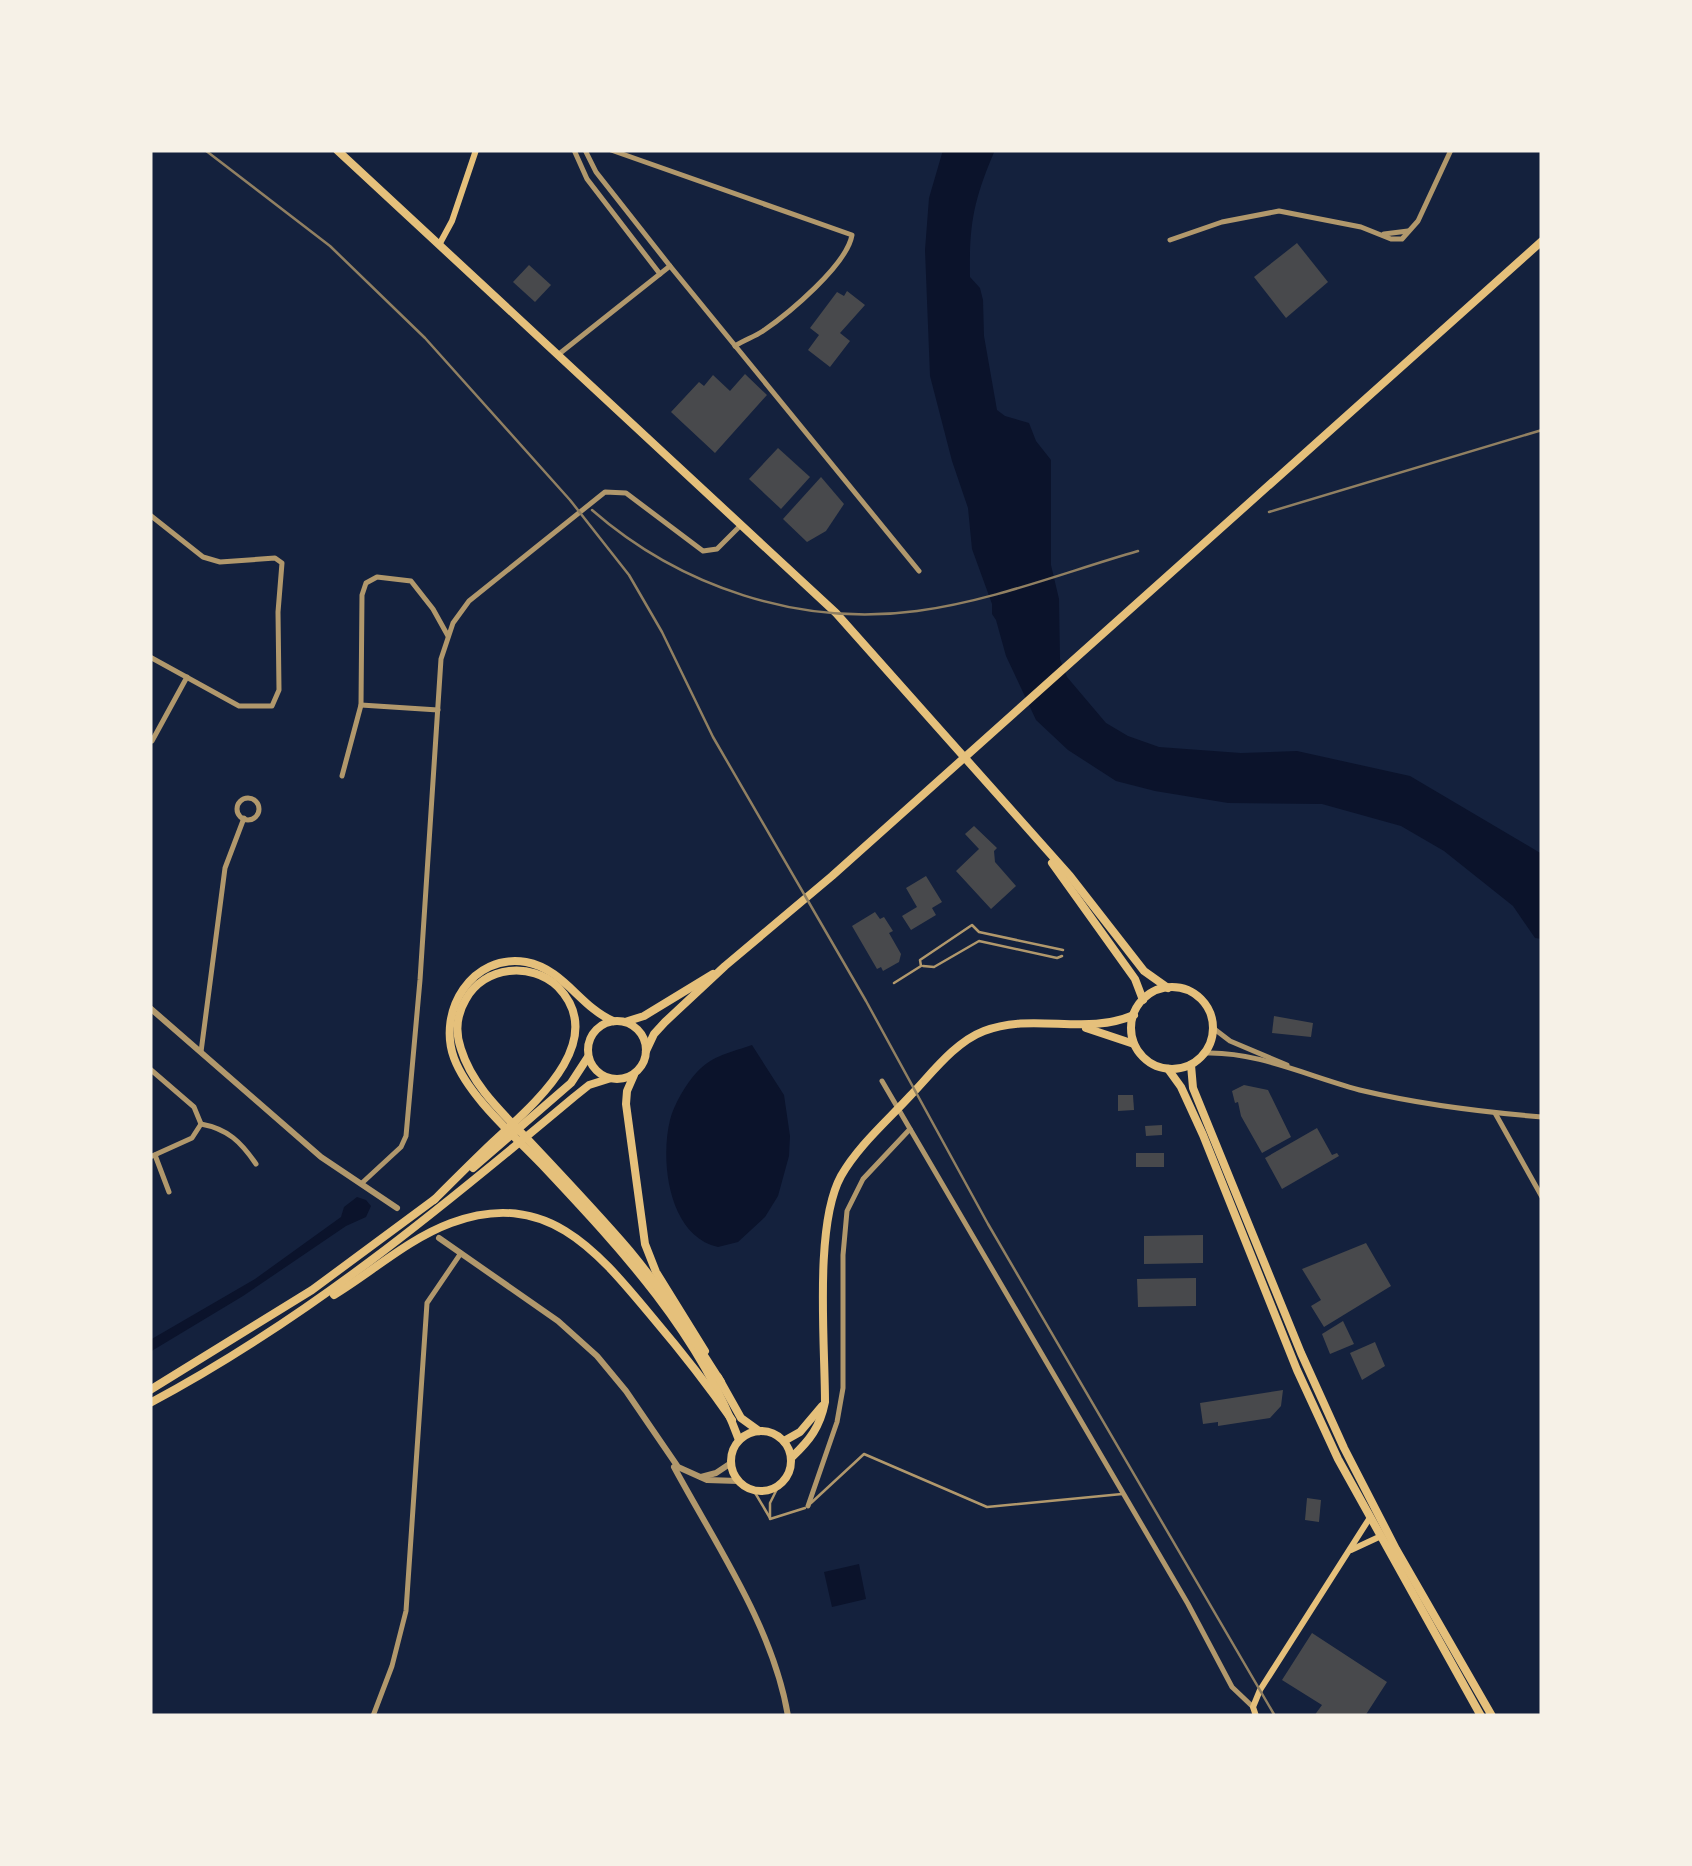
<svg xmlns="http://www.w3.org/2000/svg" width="1692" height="1866" font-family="Roboto,sans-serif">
	<rect width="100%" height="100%" fill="#14213d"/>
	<!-- water -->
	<g fill="#0b132b">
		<path d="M 943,150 L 995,150 C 974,199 969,223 970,277 L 980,288 L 983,300 L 984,336 L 997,410 L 1005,416 L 1029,423 L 1036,441 L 1051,460 L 1051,565 L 1059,599 L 1060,659 L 1067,677 L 1106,723 L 1128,736 L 1159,747 L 1241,753 L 1297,751 L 1410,776 L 1542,854 L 1542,939 L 1535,938 L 1513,906 L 1444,851 L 1401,826 L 1322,804 L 1228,803 L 1155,791 L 1116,781 L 1068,750 L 1036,720 L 1006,656 L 996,620 L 992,614 L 992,604 L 972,549 L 968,508 L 952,461 L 930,376 L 925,250 L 929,198 Z"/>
		<path d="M 752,1045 L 784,1095 L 790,1136 L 789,1156 L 778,1196 L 765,1217 L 738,1242 L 718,1247 C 668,1236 660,1160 670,1120 C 674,1104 686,1084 697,1072 C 713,1055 732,1052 752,1045 Z"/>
		<polygon points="357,1197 366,1200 371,1206 366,1217 346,1226 243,1296 150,1352 150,1340 255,1279 341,1217 344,1207"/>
		<polygon points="859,1564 866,1599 832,1607 824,1572"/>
	</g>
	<!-- building -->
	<g fill="#48494c">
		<polygon points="1297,243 1328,282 1286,318 1254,277"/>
		<polygon points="529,265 551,285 535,302 513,282"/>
		<polygon points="847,291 865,305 840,333 850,341 830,367 808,350 819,335 810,328 837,292 844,296"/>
		<polygon points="745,374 767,395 715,453 671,412 699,382 704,386 713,375 730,391"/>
		<polygon points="778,448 810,477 781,509 749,479"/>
		<polygon points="821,477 844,504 826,531 807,542 783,519"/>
		<polygon points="974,826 997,848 994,851 995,862 1016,886 991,909 956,871 979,849 965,834"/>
		<polygon points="926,876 942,902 932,908 936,915 911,930 902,916 917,907 906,888"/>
		<polygon points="875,912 880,919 884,917 893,931 889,933 901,954 899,962 883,971 881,967 877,969 852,926"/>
		<polygon points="1274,1016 1313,1023 1311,1037 1272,1033"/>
		<polygon points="1244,1085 1268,1090 1291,1137 1262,1153 1241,1116 1238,1102 1235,1103 1232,1091"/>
		<polygon points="1118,1095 1133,1095 1134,1110 1118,1111"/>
		<polygon points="1162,1125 1162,1135 1146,1136 1145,1126"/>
		<polygon points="1317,1128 1332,1155 1337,1153 1339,1156 1282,1189 1265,1158"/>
		<rect x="1136" y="1153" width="28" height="14"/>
		<polygon points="1203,1235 1203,1263 1144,1264 1144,1236"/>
		<polygon points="1366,1243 1391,1286 1324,1327 1311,1306 1321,1300 1302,1269"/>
		<polygon points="1196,1278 1196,1306 1138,1307 1137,1279"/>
		<polygon points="1343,1321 1354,1344 1330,1354 1322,1334"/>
		<polygon points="1375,1342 1385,1366 1362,1380 1350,1353"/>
		<polygon points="1283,1390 1281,1406 1270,1418 1218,1426 1218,1422 1203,1424 1200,1403"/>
		<polygon points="1307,1498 1321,1500 1319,1522 1305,1520"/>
		<polygon points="1312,1633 1387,1682 1365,1716 1314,1716 1322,1705 1282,1680"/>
	</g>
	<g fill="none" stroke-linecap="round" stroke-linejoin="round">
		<!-- service -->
		<g stroke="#b1986c" stroke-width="2.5">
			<polyline points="923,966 934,967 979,941 1057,958 1062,956"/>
			<polyline points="894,983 921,966 920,960 972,925 979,932 1063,950"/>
			<polyline points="754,1491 770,1518"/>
			<polyline points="811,1503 864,1454 987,1507 1122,1494"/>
			<polyline points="770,1518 770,1503 778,1487"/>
			<polyline points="770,1519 805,1508"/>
		</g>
		<!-- minor -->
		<g stroke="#b1986c" stroke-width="5">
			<polyline points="574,150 587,179 660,274"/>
			<polyline points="585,150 596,172 670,266 919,571"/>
			<path d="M 611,150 L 852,235 C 847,265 788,314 763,331 C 754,337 744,340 735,346"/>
			<polyline points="1384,234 1408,231"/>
			<polyline points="1170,240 1222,222 1279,211 1361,227 1391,239 1402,239 1418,221 1451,150"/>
			<polyline points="559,354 670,266"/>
			<polyline points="150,515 203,557 220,562 275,558 282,563 278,612 279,690 272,706 239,706 150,657"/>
			<polyline points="361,705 438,710"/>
			<polyline points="152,741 187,677"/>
			<polyline points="342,776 361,705 362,595 366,583 377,577 411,581 433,609 448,636"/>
			<circle cx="248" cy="809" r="11"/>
			<polyline points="1213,1028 1230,1041 1287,1065"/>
			<polyline points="201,1052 225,868 244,818"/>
			<path d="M 1205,1053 C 1258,1051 1312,1078 1364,1091 C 1423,1105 1482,1112 1542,1117"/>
			<polyline points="150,1069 194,1107 201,1124"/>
			<polyline points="882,1081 1188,1604 1232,1687 1253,1707"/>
			<polyline points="1495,1113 1542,1197"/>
			<path d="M 201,1124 C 228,1129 241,1142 256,1164"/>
			<polyline points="155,1155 169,1192"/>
			<polyline points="150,1157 192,1138 201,1124"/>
			<polyline points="362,1183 401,1147 406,1136 420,980 441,659 453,623 469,601 605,492 626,493 703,551 717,549 740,526"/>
			<polyline points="808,1506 837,1422 843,1388 843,1255 847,1211 863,1179 910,1129"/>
			<polyline points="373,1716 392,1666 406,1611 427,1303 461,1253"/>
		</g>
		<!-- tertiary -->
		<g stroke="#b1986c" stroke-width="6">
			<polyline points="150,1008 321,1157 397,1208"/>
			<polyline points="439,1238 558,1321 597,1356 626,1391 678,1467 707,1480 738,1481"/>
			<path d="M 674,1467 C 716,1545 773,1627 788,1716"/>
			<polyline points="701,1477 716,1473 731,1463"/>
		</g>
		<!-- secondary -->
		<g stroke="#e5c07b" stroke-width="6">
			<polyline points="439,245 452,221 476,150"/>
			<polyline points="1351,1550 1379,1537"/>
			<polyline points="1256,1716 1253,1707 1260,1690 1369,1519"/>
		</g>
		<!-- primary -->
		<g stroke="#e5c07b" stroke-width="8">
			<polyline points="337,150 836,613 1070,876 1144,971 1168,988"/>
			<polyline points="1052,863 1135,979 1143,1000"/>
			<circle cx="1172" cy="1028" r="41"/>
			<circle cx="617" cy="1050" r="29"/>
			<path d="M 613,1021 C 580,1007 564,969 526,962 C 472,953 437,1011 454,1058 C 469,1098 517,1138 546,1169 C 622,1250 700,1334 739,1440"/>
			<polyline points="625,1022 644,1016 713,974"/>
			<polyline points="1086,1028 1134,1044"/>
			<polyline points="646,1051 654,1034 665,1022 725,966 832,876 1542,241"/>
			<polyline points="1191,1065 1193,1088 1301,1353 1344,1448 1396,1549 1492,1716"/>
			<polyline points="1168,1069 1181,1087 1203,1135 1297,1370 1338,1459 1481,1716"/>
			<polyline points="634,1075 627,1091 626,1104 645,1244 656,1272 705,1351"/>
			<polyline points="718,1377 741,1418 759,1431"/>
			<circle cx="761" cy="1461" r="30"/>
			<polyline points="784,1441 800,1432 822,1406"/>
			<path d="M 792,1457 C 810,1440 820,1427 825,1402 C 825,1344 814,1225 841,1176 C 858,1146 887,1121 910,1096 C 932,1073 955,1042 984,1031 C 1033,1012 1086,1036 1134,1015"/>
		</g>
		<!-- trunk -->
		<g stroke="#e5c07b" stroke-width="8">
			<polyline points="473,1168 571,1083 588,1057"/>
			<path d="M 434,1200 C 453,1181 473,1161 493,1142 C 530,1107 611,1042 558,987 C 545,974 526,969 509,971 C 491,973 475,983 466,999 C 457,1014 455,1032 461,1049 C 473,1088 506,1116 533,1145 C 566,1180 599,1215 630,1251 C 664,1292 692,1337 721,1382"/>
			<path d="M 334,1295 C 372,1272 408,1239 451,1223 C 547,1187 598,1252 653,1318 C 681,1351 707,1384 732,1420"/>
			<polyline points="150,1390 312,1290 435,1199"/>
			<path d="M 150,1403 C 306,1320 439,1210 574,1097 L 589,1085 L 608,1079"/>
		</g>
		<!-- rail -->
		<g stroke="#918062" stroke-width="2.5">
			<polyline points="205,150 330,246 425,338 570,500 629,575 662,632 713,737 866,1001 988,1224 1275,1716"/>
			<path d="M 592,510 C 680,587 800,627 917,611 C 992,601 1065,572 1138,551"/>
			<polyline points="1269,512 1542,430"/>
		</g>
	</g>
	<!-- border -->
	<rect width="1692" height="1866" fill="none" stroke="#f6f1e7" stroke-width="305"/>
</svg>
